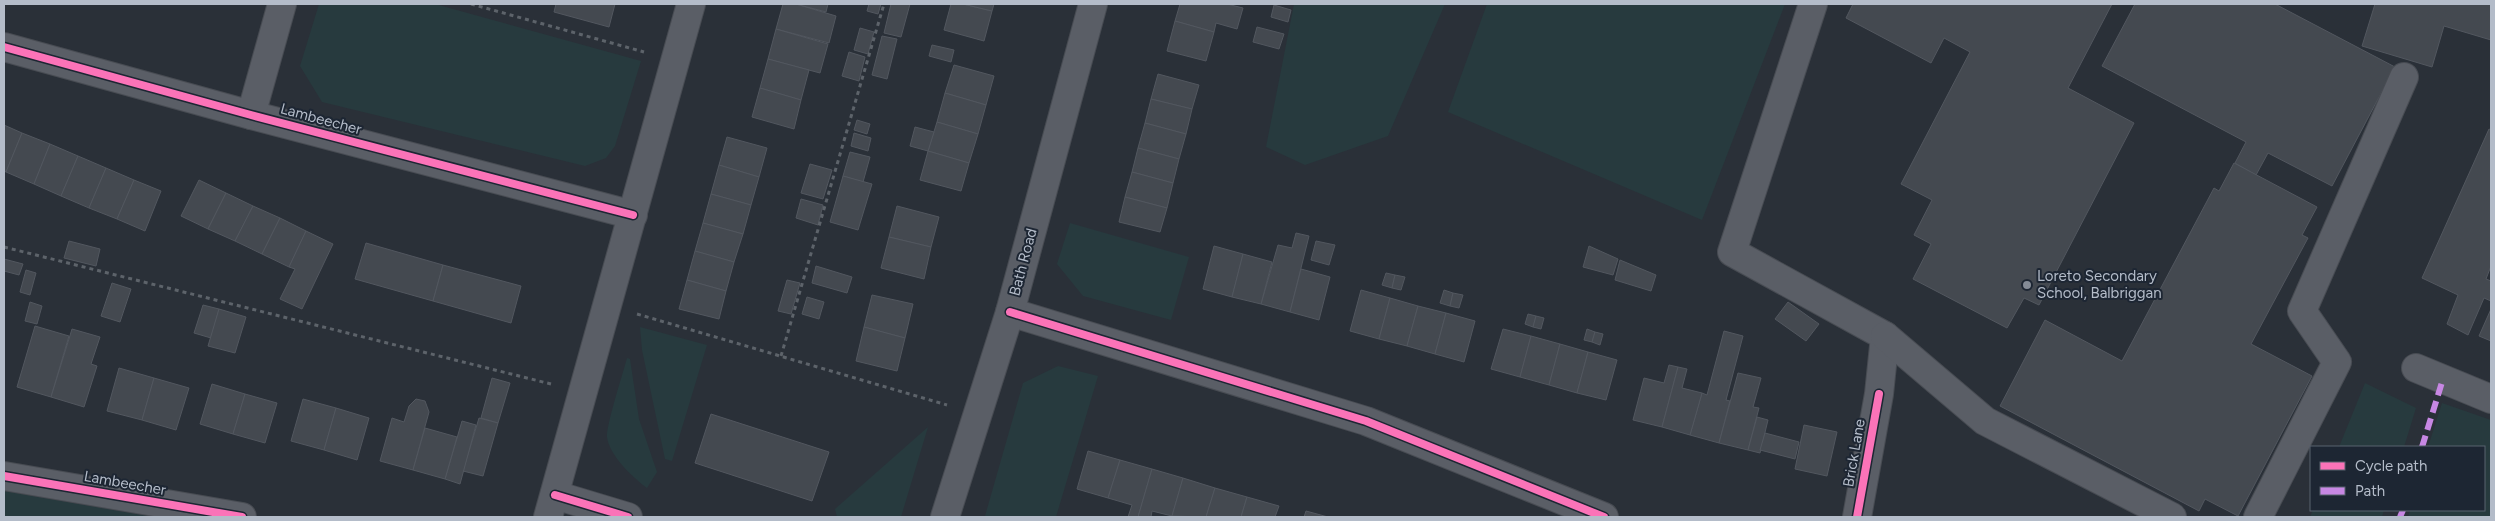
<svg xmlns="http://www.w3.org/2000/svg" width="2495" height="521" font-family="Figtree,sans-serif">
	<rect width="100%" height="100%" fill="#2a3038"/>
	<!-- green -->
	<g fill="#273a3e">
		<polygon points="319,4 435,4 641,61 615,146 606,158 585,166 322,102 300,66"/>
		<polygon points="1294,4 1445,4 1388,136 1305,165 1266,147"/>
		<polygon points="1487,4 1785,4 1702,220 1448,112"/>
		<polygon points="1070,223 1189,257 1171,320 1083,296 1057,264"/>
		<polygon points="640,327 707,345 672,461 665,459 642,350"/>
		<path d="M 627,358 L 630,359 L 639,419 L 657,472 L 647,488 C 633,478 609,455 607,437 C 606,426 623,373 627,358 Z"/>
		<polygon points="1058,366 1098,376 1056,517 987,517 985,516 1023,383"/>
		<polygon points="2365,383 2416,408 2404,447 2339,447"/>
		<polygon points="2442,403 2491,420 2491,517 2408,517 2410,510 2484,510 2484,447 2428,447"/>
		<polygon points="928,427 901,517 837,517 835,509"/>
		<polygon points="4,491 154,517 4,517"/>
		<polygon points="2313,510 2384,510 2382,517 2310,517"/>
	</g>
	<!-- building -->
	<g fill="#444950" stroke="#52575f">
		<polygon points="556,4 615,4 609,27 554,12"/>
		<polygon points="783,4 796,4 836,16 829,43 776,29"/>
		<polygon points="796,4 828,4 826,12"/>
		<polygon points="869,4 881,4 878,14 867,11"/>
		<polygon points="891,4 910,4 901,37 884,33"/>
		<polygon points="951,4 963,4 992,11 984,41 944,30"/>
		<polygon points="963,4 994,4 992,11"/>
		<polygon points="1180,4 1227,4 1243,8 1237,29 1216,23 1214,32 1175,21"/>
		<polygon points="1853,4 2112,4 2068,88 2134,123 2039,305 2024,298 2007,328 1913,279 1931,244 1914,235 1932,200 1901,184 1970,52 1944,38 1931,63 1846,18"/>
		<polygon points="2135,4 2275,4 2395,67 2332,186 2268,153 2256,175 2235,163 2246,142 2102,66"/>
		<polygon points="2375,4 2491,4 2491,40 2444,26 2432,67 2362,46"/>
		<polygon points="1274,5 1291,10 1288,22 1271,17"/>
		<polygon points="1175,21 1214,32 1206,61 1167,51"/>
		<polygon points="1257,27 1284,34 1279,49 1253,42"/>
		<polygon points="860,28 874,32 868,54 854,50"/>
		<polygon points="776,29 828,44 820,73 768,59"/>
		<polygon points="882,36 897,39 887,79 872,75"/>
		<polygon points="932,45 954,50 951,62 929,56"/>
		<polygon points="849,52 865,57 859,81 842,76"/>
		<polygon points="768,59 809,70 801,100 760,88"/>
		<polygon points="954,65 994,76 986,105 945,93"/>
		<polygon points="1158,74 1199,85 1192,109 1151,99"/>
		<polygon points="760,88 801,100 794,129 752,117"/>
		<polygon points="945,93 986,105 978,134 937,122"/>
		<polygon points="1151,99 1192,109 1186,134 1145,123"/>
		<polygon points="857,120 870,124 867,134 854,130"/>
		<polygon points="937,122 978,134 969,163 928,151"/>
		<polygon points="1145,123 1186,134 1179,159 1138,148"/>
		<polygon points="4,125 22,133 6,172 4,171"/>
		<polygon points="915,127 934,132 928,151 910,146"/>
		<polygon points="2489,129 2491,130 2491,266 2486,279 2491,281 2491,301 2484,298 2468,335 2447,324 2458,295 2422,278"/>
		<polygon points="22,133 50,144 34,184 6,172"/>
		<polygon points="854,133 871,138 868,151 851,146"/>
		<polygon points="727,137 767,148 759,177 719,165"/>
		<polygon points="50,144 78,156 61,196 34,184"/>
		<polygon points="1138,148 1179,159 1173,183 1132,172"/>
		<polygon points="928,151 969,163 961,191 920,180"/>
		<polygon points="850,152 870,157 863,182 843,176"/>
		<polygon points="78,156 106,168 89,208 61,196"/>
		<polygon points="2234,163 2317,207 2302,235 2308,238 2251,344 2312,376 2238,516 2205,499 2199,511 2000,406 2045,320 2122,361 2214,188 2219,191"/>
		<polygon points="810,164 832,170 823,199 801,193"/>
		<polygon points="719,165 759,177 751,205 711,194"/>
		<polygon points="106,168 134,180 117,219 89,208"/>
		<polygon points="1132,172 1173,183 1167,208 1125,197"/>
		<polygon points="843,176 872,184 858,230 830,222"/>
		<polygon points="134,180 161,191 145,231 117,219"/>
		<polygon points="199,180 226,193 208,229 181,216"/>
		<polygon points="226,193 253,206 235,241 208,229"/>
		<polygon points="711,194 751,205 743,234 703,223"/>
		<polygon points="1125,197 1167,208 1160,232 1119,222"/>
		<polygon points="801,199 823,205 818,225 796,218"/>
		<polygon points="253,206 280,218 262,254 235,241"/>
		<polygon points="897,206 939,217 931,247 889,237"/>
		<polygon points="280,218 306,231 289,267 262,254"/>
		<polygon points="703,223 743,234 734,262 695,251"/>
		<polygon points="306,231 333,244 302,309 280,299 295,269 289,267"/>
		<polygon points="1296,233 1309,236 1290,312 1261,304 1278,245 1292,248"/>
		<polygon points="889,237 931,247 924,279 881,268"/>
		<polygon points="69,241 100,249 96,266 64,258"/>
		<polygon points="1316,241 1335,245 1329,265 1311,260"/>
		<polygon points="366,243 443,265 433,301 355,279"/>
		<polygon points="1214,246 1243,254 1232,297 1203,289"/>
		<polygon points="1589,246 1618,259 1613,275 1583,267"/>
		<polygon points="695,251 734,262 726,291 687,280"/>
		<polygon points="1243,254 1272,262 1261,304 1232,297"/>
		<polygon points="4,259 23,264 19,275 4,271"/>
		<polygon points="1620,260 1656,275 1651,291 1615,280"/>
		<polygon points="443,265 521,286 511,323 433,301"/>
		<polygon points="816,266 852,277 847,293 812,283"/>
		<polygon points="1301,269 1330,277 1319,320 1290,312"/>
		<polygon points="26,270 36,273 30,295 20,292"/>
		<polygon points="1386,273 1395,275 1392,288 1382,285"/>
		<polygon points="1395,275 1405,277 1401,290 1392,288"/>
		<polygon points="687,280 726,291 719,319 679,309"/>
		<polygon points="787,280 800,283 791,314 778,311"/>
		<polygon points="112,283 131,289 120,322 101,316"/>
		<polygon points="1361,290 1390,298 1379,339 1350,331"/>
		<polygon points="1444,290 1453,293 1450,306 1440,303"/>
		<polygon points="1453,293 1463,295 1459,308 1450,306"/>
		<polygon points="872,295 913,304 905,338 864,327"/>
		<polygon points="807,297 824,302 819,319 802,314"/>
		<polygon points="1390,298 1418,306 1407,346 1379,339"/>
		<polygon points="30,302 42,306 37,324 25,321"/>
		<polygon points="1788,302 1819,324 1806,341 1775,319"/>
		<polygon points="203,305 219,309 211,338 194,333"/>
		<polygon points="1418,306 1446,313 1435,354 1407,346"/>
		<polygon points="219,309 246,317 235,353 208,346"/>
		<polygon points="2491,309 2491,341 2479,336"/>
		<polygon points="1446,313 1475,321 1464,362 1435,354"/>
		<polygon points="1528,314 1536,316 1533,327 1525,324"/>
		<polygon points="1536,316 1544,318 1541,329 1533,327"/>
		<polygon points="35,326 69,336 51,397 17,387"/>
		<polygon points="864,327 905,338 897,371 856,361"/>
		<polygon points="72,329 100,337 91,364 97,366 84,407 51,397"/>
		<polygon points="1503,329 1531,336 1520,377 1491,369"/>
		<polygon points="1587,329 1595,332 1592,342 1584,340"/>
		<polygon points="1724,331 1743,336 1726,400 1730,401 1719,443 1690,435 1702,393 1707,395"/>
		<polygon points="1595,332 1603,334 1600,345 1592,342"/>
		<polygon points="1531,336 1560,344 1549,385 1520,377"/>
		<polygon points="1560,344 1588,352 1577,393 1549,385"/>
		<polygon points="1588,352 1617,360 1606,400 1577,393"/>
		<polygon points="1669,365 1678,367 1662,427 1633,420 1644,378 1664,383"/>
		<polygon points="1678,367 1687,369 1682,388 1702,393 1690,435 1662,427"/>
		<polygon points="119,368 154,378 142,420 107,411"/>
		<polygon points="1738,373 1761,378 1753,407 1759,408 1748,450 1719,443"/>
		<polygon points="154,378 189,388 176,430 142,420"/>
		<polygon points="492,378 510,383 498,423 481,418"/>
		<polygon points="212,384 245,394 233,434 200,424"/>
		<polygon points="245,394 277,403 265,443 233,434"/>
		<polygon points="303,399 336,408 324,450 291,441"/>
		<polygon points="416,399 425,401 429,412 413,470 380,461 392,418 404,422 409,406"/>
		<polygon points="336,408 369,418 357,460 324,450"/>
		<polygon points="711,414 829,452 812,501 695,463"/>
		<polygon points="1757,417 1768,420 1760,453 1748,450"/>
		<polygon points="479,418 498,423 483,476 463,471"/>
		<polygon points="462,421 476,425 460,484 445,479"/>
		<polygon points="1804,425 1837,432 1827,476 1795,469"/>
		<polygon points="425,428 457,437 445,479 413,470"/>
		<polygon points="1765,433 1799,442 1795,459 1760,450"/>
		<polygon points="1088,451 1120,460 1108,498 1077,489"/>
		<polygon points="1120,460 1152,469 1138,517 1128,517 1132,505 1108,498"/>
		<polygon points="1152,469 1183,478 1172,516 1152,511 1151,517 1138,517"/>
		<polygon points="1183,478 1215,488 1206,517 1172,516"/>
		<polygon points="1215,488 1247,497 1241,517 1206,517"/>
		<polygon points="1247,497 1279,506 1275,517 1241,517"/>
		<polygon points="1306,511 1328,517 1304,517"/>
	</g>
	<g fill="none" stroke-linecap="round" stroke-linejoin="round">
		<defs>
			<g id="minor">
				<polyline points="1813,4 1732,252 1885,336 1879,394 1857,517"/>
				<polyline points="4,47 251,115 633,215"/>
				<polyline points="251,115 282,4"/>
				<polyline points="1010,312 1366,421 1604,517"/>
				<polyline points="1885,336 1985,421 2172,517"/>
				<polyline points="2416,368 2491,399"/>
				<polyline points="4,476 242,517"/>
				<polyline points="555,495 628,517"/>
				<polyline points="548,517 691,4"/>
				<polyline points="945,517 1010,312 1093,4"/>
				<polyline points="2258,517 2337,362 2302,311 2404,77"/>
			</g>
		</defs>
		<!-- minor casing -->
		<use href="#minor" stroke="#484c53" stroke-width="30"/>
		<!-- path -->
		<g stroke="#5d636a" stroke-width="3" stroke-dasharray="4 4" stroke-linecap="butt">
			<polyline points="471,4 644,52"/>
			<polyline points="4,247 551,384"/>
			<polyline points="637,314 947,405"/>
			<polyline points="781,356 884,4"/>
		</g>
		<!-- minor -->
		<use href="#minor" stroke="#5a5e66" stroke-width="28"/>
		<!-- quiet -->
		<g stroke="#c787e3" stroke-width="6" stroke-dasharray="12 6" stroke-linecap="butt">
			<polyline points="2422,447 2443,379"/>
			<polyline points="2400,517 2403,510"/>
		</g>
		<defs>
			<g id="cycleway">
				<polyline points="4,47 251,115 633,215"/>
				<polyline points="1010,312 1366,421 1604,517"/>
				<polyline points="4,476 242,517"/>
				<polyline points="555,495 628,517"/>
				<polyline points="1857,517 1879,394"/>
			</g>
		</defs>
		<!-- cycleway casing -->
		<use href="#cycleway" stroke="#1d2633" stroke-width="11"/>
		<!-- cycleway -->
		<use href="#cycleway" stroke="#fb73b8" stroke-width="8"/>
	</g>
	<!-- markers -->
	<circle fill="#848b96" stroke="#1d2633" stroke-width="2" cx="2027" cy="285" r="5"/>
	<g text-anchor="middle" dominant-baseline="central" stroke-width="4" stroke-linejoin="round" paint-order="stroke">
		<!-- street labels -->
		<g font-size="15" fill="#b4bcc9" stroke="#1d2633">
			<text transform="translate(321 119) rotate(15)">Lambeecher</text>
			<text transform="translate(1023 262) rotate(-75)">Bath Road</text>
			<text transform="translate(1854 453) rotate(-80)">Brick Lane</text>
			<text transform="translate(125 483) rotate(10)">Lambeecher</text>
		</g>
		<!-- poi labels -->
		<g font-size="15" fill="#b4bcc9" stroke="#1d2633" text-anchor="start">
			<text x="2037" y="276">Loreto Secondary<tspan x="2037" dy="17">School, Balbriggan</tspan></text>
		</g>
	</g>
	<!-- border -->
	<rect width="2495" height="521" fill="none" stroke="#b4bcc9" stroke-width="10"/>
	<!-- legend -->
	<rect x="2310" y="446" width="175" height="65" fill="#1d2633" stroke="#59626f"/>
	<rect x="2320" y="462" width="25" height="8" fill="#fb73b8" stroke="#59626f"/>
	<text x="2355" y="471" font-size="15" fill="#b4bcc9">Cycle path</text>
	<rect x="2320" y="487" width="25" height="8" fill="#c787e3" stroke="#59626f"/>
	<text x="2355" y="496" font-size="15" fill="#b4bcc9">Path</text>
</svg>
